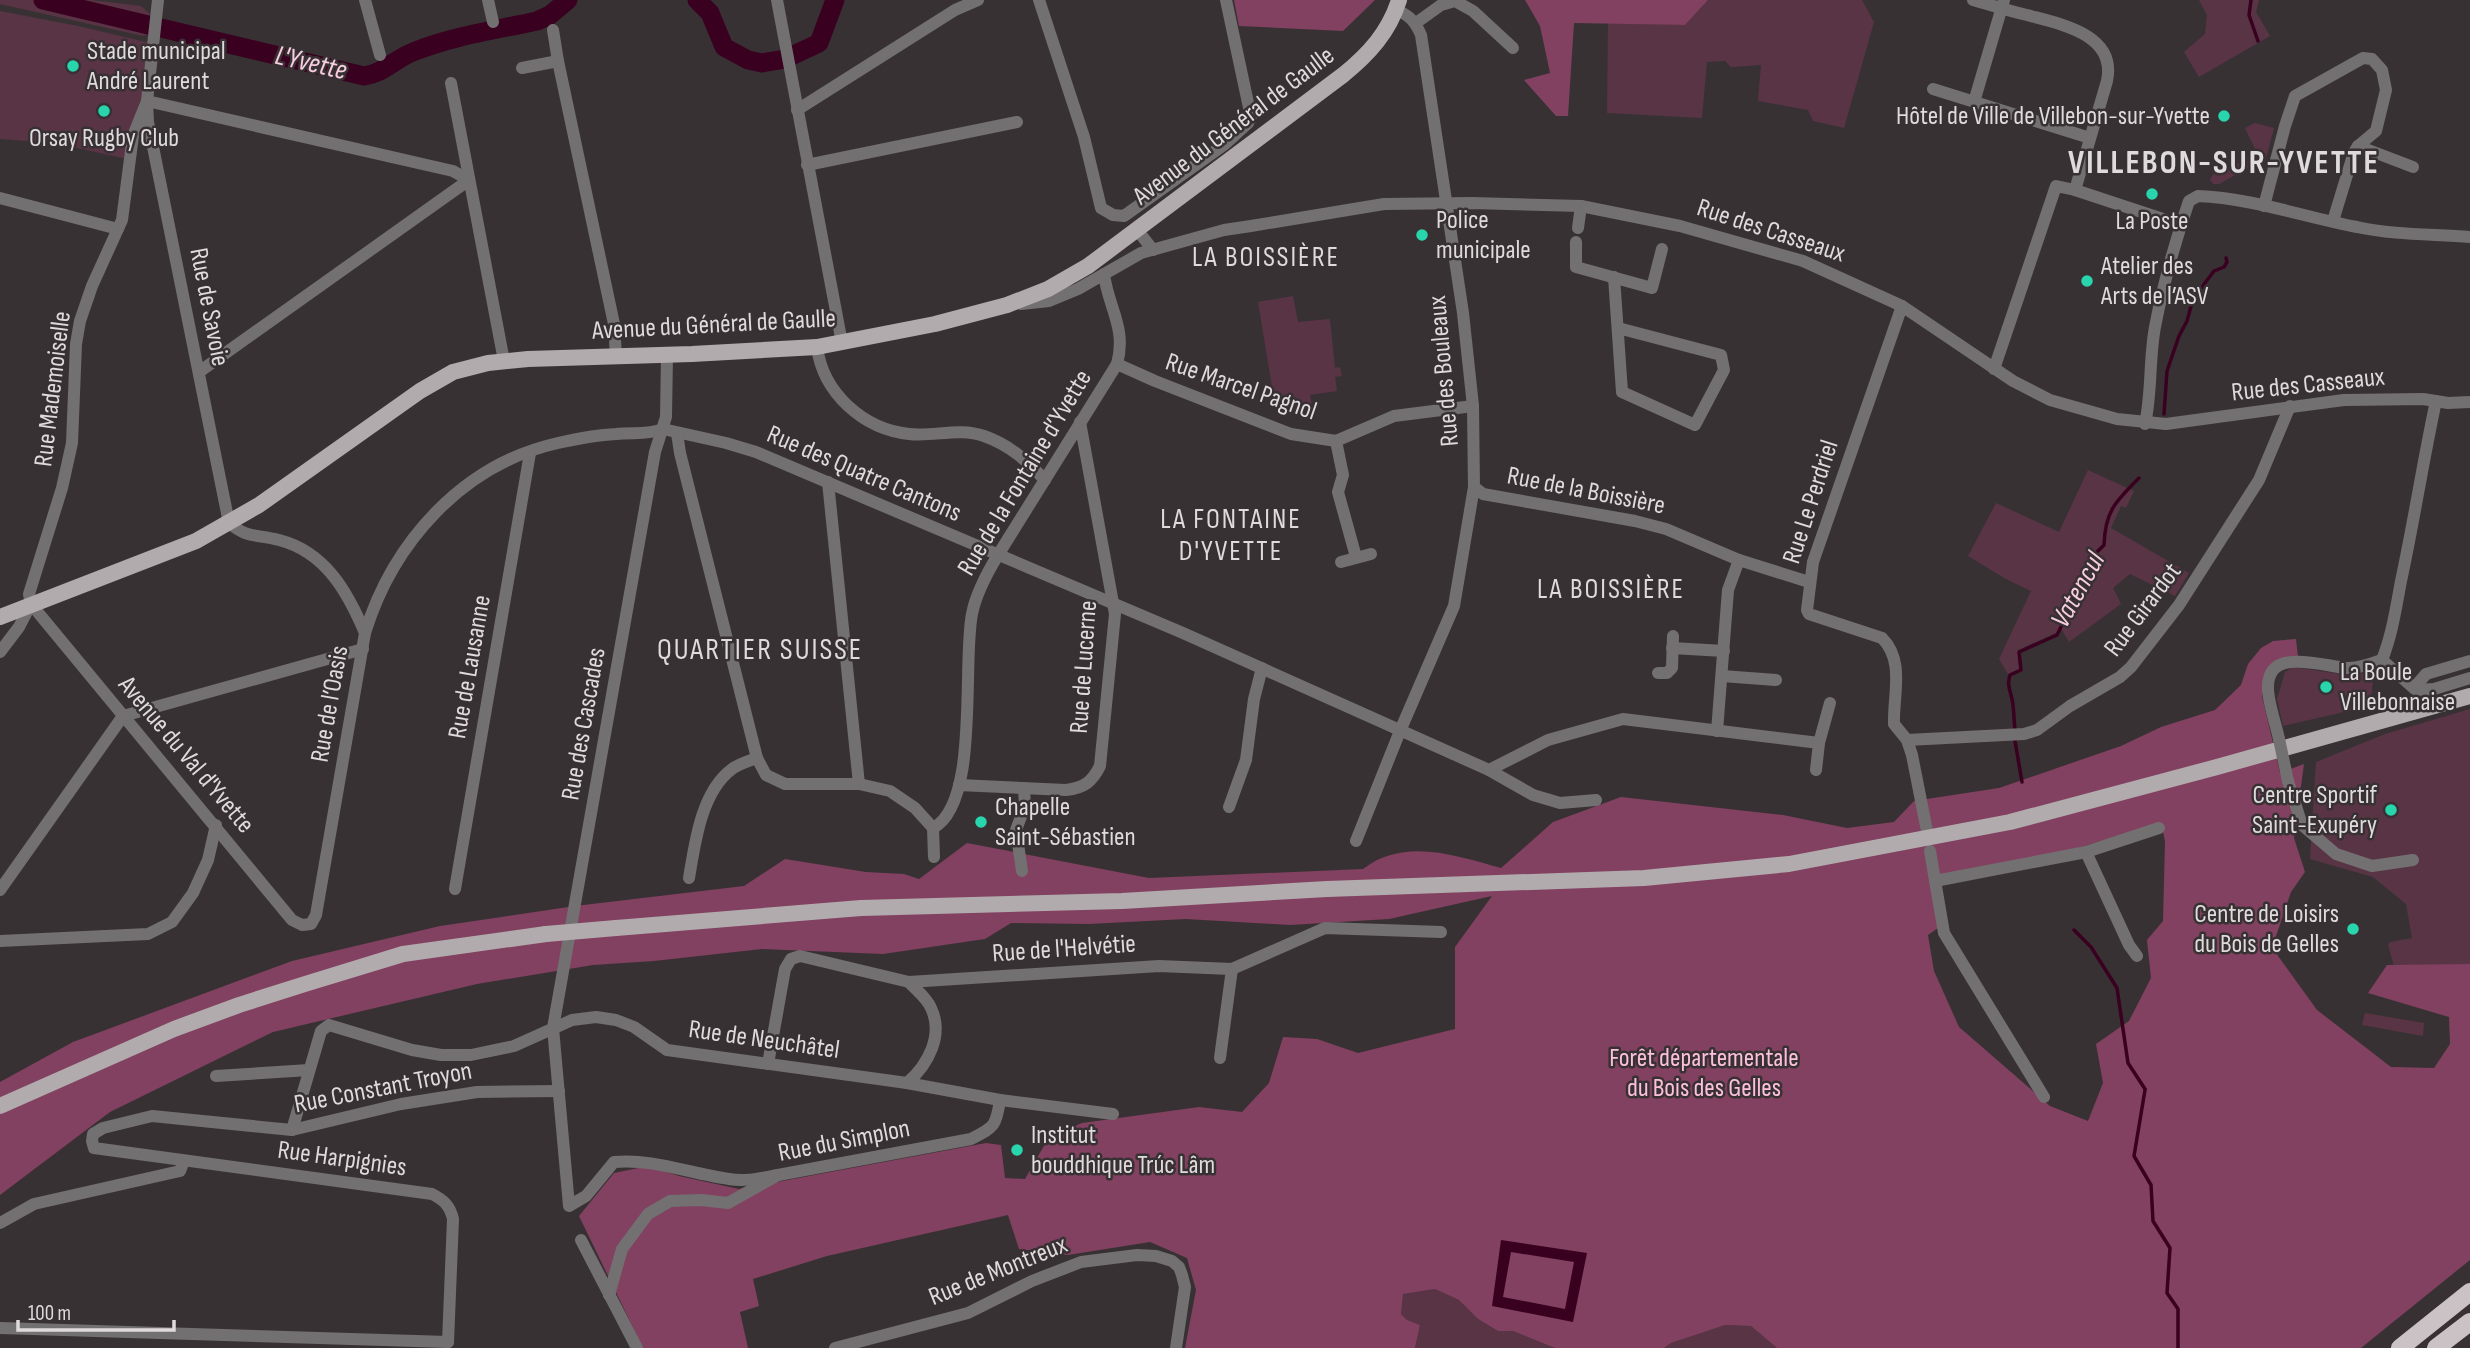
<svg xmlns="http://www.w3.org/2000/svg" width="2470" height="1348" font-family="'Sofia Sans Condensed',sans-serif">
	<rect width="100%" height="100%" fill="#383134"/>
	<!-- green -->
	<g fill="#593445">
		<polygon points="0,0 91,0 141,6 150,14 148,34 143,36 0,4"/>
		<polygon points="1708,0 1862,0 1874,22 1844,128 1813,121 1808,110 1758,101 1761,65 1731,67 1725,61 1707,62 1702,118 1607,113 1608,23 1685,25"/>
		<polygon points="2199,0 2259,0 2256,12 2270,36 2199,77 2184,52 2205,34 2207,15"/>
		<polygon points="0,11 78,26 150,43 144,89 133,124 127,159 55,143 0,139"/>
		<polygon points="2255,123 2274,128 2265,162 2261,161 2219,184 2213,184 2210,179 2216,170 2218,174 2252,156 2250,152 2255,149 2245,128"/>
		<polygon points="1293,296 1298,322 1330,319 1335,368 1340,367 1342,376 1335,377 1337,391 1310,395 1312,405 1276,411 1258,302"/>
		<polygon points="2088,470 2134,491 2126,508 2121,506 2111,528 2189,573 2175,596 2130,574 2113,588 2121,604 2069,642 2062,630 2018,650 2019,669 2008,674 1999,659 2031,591 2006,579 1968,556 1996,503 2059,532"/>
		<polygon points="2293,667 2347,675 2374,672 2370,706 2283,726 2277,699 2285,672"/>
		<polygon points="2470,709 2470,974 2398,981 2388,945 2390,942 2412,938 2406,904 2373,877 2310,859 2316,762 2385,734"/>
		<polygon points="2365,1013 2424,1023 2423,1036 2362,1025"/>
		<polygon points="1435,1289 1459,1300 1478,1319 1498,1331 1513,1331 1555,1348 1415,1348 1420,1325 1407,1320 1401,1314 1403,1294"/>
		<polygon points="1724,1325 1751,1326 1777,1348 1664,1348 1671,1343"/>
	</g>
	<!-- forest -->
	<g fill="#824160" fill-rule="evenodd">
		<polygon points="1234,0 1375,0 1343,31 1239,26"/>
		<polygon points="1525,0 1708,0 1685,25 1574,23 1568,116 1556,116 1524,80 1550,73 1540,26"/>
		<path d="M 2296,639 L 2298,657 L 2266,676 L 2262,696 L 2280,773 L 2304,764 L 2294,838 L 2305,872 L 2291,892 L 2274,942 L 2278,956 L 2317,1010 L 2391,1067 L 2434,1068 L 2450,1044 L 2449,1017 L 2368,993 L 2387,965 L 2470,964 L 2470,1260 L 2361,1348 L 1777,1348 L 1751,1326 L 1725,1325 L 1671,1343 L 1664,1348 L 1555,1348 L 1513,1331 L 1498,1331 L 1478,1319 L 1459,1300 L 1435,1289 L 1403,1294 L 1401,1314 L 1407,1320 L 1420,1325 L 1415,1348 L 1185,1348 L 1196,1290 L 1187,1258 L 1150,1242 L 1068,1255 L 1019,1249 L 1008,1215 L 827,1256 L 753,1279 L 759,1306 L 740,1312 L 748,1348 L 643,1348 L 579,1216 L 614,1173 L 648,1166 L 679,1176 L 739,1189 L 986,1143 L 1001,1145 L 1005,1178 L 1025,1179 L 1049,1137 L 1082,1123 L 1199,1107 L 1242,1112 L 1269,1083 L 1283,1037 L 1317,1039 L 1358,1053 L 1455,1029 L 1455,947 L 1492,896 L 1389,919 L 1290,925 L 1186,919 L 1089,924 L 1011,923 L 985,939 L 883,954 L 762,949 L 654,961 L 593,965 L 477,984 L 273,1032 L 110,1112 L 0,1195 L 0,1082 L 73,1042 L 292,961 L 440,926 L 575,906 L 744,886 L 785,859 L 866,872 L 904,874 L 919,879 L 967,843 L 1149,878 L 1363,869 C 1405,837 1456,856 1501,868 L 1553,822 L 1621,797 L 1783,815 L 1847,828 L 1894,822 L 1914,801 L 1999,788 L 2121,746 L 2161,727 L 2215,710 L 2241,685 L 2248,664 L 2261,648 L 2273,641 ZM 2161,823 L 2165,841 L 2163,921 L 2147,940 L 2151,978 L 2129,1021 L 2096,1044 L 2103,1083 L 2088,1121 L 2050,1106 L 1959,1027 L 1934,971 L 1928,935 L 1938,928 L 1932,878 L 2071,850 Z"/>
	</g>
	<!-- water -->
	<path fill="#390020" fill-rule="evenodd" d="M 1501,1240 L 1587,1253 L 1573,1322 L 1492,1306 ZM 1511,1252 L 1574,1262 L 1565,1309 L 1503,1297 Z"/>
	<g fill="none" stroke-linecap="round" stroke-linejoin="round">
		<!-- stream -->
		<g stroke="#390020" stroke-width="3.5">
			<polyline points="2251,0 2249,15 2258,41"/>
			<polyline points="2164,414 2167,371 2179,336 2187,321 2193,299 2214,271 2224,267 2227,262 2226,258"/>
			<path d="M 2015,730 C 2014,721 2014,713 2013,705 C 2012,693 2006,687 2010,675 L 2021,670 L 2019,652 L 2057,635 L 2068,613 L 2078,582 L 2096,553 L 2104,545 C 2105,511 2116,501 2139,478"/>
			<polyline points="2015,741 2022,782"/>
			<polyline points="2074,930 2091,947 2117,988 2128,1063 2145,1089"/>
			<polyline points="2145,1090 2134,1156 2151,1185 2153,1221 2170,1248 2167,1293 2178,1309 2178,1348"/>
		</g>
		<!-- river -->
		<g stroke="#390020" stroke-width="19">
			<path d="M 43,0 L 364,76 C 384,73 395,59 413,52 C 452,36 496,30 537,21 L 550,15 L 568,0"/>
			<polyline points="697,0 710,13 724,47 748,60 762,63 785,59 819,43 835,0"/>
		</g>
		<!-- minor -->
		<g stroke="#737071" stroke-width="12">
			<path d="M 158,0 L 147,101 L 148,122 L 229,523 C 248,539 257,534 279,540 C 326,552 348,593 365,633"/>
			<polyline points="365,0 380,55"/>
			<polyline points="488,0 493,22"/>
			<polyline points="777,0 842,343"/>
			<polyline points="1039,0 1084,137 1101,208 1113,215 1124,216 1225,144 1248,123 1251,117 1226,0"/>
			<path d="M 1973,0 C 1991,5 2009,11 2027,15 C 2060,24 2117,34 2107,81 L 2075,190"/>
			<polyline points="1416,23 1441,5 1455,1 1473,11 1513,48"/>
			<polyline points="553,30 558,61"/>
			<polyline points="522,68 558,61 614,324 616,356"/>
			<polyline points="451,83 504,361"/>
			<polyline points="1933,89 2090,138"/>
			<path d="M 147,101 L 133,136 L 122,220 L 92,286 L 80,321 L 76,344 L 72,443 L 62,488 L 29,594 L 31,604 L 292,920 L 302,925 L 311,924 L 316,915 L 365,633 C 393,542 463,464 558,443 C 576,439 596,435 616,434 C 632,432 648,435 663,429 L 726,443 L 756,452 L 1183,633 L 1489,770 L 1533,795 L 1560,803 L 1596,800"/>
			<polyline points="147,101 453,171 469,180"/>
			<polyline points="1974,102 2004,0"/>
			<polyline points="797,110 955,10 978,0"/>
			<polyline points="2358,146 2413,167"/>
			<polyline points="807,165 1017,122"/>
			<polyline points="0,198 118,229"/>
			<polyline points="2264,206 2285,126 2295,96 2363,58 2372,59 2382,70 2386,90 2376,131 2358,146 2354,152 2333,221"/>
			<polyline points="1578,228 1581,206"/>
			<polyline points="1138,231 1153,250"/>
			<polyline points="1576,242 1576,267 1652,288 1662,249"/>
			<polyline points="1614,277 1622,392 1695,425 1724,370 1721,355 1618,328"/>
			<polyline points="1021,304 1049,301 1078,289 1141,253 1224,230 1251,226 1384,204 1472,203 1581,206 1680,226 1803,261 1902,306 2013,381 2050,400 2117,419 2166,424 2344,400 2423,399 2448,403 2470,402"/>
			<path d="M 1902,306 L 1813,562 L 1807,610 L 1809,614 L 1882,638 C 1905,661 1893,695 1894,724 L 1907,740 L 1912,755 L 1927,831"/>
			<path d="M 817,347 C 823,393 863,429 909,434 C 934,437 959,427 984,436 C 1010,445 1027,461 1045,480"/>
			<path d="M 667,355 L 666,417 L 655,452 L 553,1028 L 569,1206 L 586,1196 L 614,1162 C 652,1158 691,1174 729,1179 C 745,1182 761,1178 778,1175"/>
			<polyline points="1117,364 1155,381 1291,434 1336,441 1394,416 1473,406"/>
			<polyline points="1994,369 2056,186 2075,190 2181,225"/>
			<polyline points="199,372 469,180"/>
			<path d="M 2145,424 C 2152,392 2149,359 2155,327 C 2163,285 2175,242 2189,201 L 2198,196 C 2251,198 2304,217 2357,227 C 2394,235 2432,234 2470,237"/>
			<polyline points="677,433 680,453 757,758 766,775 785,784 859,784 890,791 915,808 933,828"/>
			<polyline points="1336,441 1343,475 1338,492 1356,557"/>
			<polyline points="828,482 859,784"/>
			<polyline points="1474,487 1483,494 1635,521 1666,529 1739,560 1809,582"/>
			<polyline points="1341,562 1371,554"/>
			<polyline points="1672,648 1724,651"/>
			<polyline points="0,652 19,627 31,604"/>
			<path d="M 2382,660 C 2392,635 2396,608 2401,581 C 2414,521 2423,461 2436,401"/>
			<polyline points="2382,660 2416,690 2434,689 2470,678"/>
			<polyline points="1658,673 1667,673 1672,668 1673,636"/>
			<polyline points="1722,676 1776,680"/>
			<polyline points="2414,688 2426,674 2470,661"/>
			<polyline points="123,716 363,649"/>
			<polyline points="1717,731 1728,590 1739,560"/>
			<path d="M 2279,739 C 2276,724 2267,700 2268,686 C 2269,647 2323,666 2346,668 C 2357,669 2371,664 2382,660"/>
			<polyline points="1907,740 2024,734 2037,730 2070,706 2120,677 2131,667 2179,605 2259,480 2290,406"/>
			<polyline points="1489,770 1548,740 1623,719 1819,743"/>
			<polyline points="1816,770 1819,743 1830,703"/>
			<polyline points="2288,781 2302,825 2336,854 2372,866 2413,860"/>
			<path d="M 959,785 L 1066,790 C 1084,788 1092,782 1100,766 L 1115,614 L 1080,422"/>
			<polyline points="1229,807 1246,760 1254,699 1262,668"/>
			<path d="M 1356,841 L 1400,731 L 1454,606 L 1474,487 L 1473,406 L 1463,313 L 1421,35 C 1415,21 1409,15 1396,10"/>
			<polyline points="1930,851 1944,933 2044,1097"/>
			<polyline points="2086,852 2129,945 2137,956"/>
			<path d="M 934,857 L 933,828 C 980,804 962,663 972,614 C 976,593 987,573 998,555 L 1117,364 C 1127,328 1108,307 1104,274"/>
			<polyline points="1022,871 1016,830 1025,806 1024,788"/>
			<path d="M 689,878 C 695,843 701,792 732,769 C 739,764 749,761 757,758"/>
			<polyline points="1935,881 2086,852 2159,828"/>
			<polyline points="455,889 530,453"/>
			<polyline points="0,890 123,716"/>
			<polyline points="0,941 148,934 172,922 193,893 208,860 216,825"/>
			<polyline points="1220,1058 1232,969"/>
			<polyline points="768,1064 785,969 791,959 800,956 909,982 1159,966 1232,969 1325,928 1441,932"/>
			<polyline points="216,1076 309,1070"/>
			<path d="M 907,1083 C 928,1065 944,1035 931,1008 C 927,998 916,990 909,982"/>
			<polyline points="292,1130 321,1031 329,1025 412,1050 441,1055 471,1055 514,1046 572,1020 596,1017 616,1020 634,1027 667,1050 907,1083 1000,1100 1113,1114"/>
			<polyline points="0,1223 34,1204 180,1171 184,1161"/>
			<polyline points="581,1240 637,1348"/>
			<path d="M 609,1295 L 622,1249 L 648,1214 L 670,1201 L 701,1200 L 728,1203 L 778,1175 L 971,1139 C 994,1127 996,1127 1000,1100"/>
			<polyline points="0,1328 448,1342"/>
			<path d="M 448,1342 L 453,1219 C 450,1206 444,1200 432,1194 L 94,1148 L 92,1141 L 93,1134 L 103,1128 L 152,1116 L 292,1130 L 401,1104 L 477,1092 L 559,1091"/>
			<polyline points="835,1348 968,1313 1032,1281 1081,1262 1137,1255 1156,1256 1172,1261 1179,1267 1182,1275 1185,1287 1176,1348"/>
		</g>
		<!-- major -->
		<g stroke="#b2abae" stroke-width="16">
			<path d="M 0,617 L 196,541 L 259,505 L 420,391 L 453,372 L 488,363 L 528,359 L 692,354 L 817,347 L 935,324 L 1007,305 L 1048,289 L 1088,266 L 1343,75 C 1369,54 1389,32 1399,0"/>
			<polyline points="616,928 861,908 1122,901 1327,889 1644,878 1789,864 2010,822 2217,767 2470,696"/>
			<polyline points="0,1106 174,1029 239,1005 305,984 403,954 546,934"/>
		</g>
		<!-- highway -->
		<g stroke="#cbc2c6" stroke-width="18">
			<polyline points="2400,1348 2470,1292"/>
			<polyline points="2436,1348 2470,1322"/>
		</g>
		<!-- minor-bridge -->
		<polyline stroke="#737071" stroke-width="12" points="2279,739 2288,781"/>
		<!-- major-bridge -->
		<polyline stroke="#b2abae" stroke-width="16" points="546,934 616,928"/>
	</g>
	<!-- markers -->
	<g fill="#29d5ac" stroke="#383134" stroke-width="2.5">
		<circle cx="73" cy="66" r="7"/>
		<circle cx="104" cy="111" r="7"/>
		<circle cx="2224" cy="116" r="7"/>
		<circle cx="2152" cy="194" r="7"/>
		<circle cx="1422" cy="235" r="7"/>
		<circle cx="2087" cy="281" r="7"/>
		<circle cx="2326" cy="687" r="7"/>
		<circle cx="2391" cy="810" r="7"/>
		<circle cx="981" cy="822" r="7"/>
		<circle cx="2353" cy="929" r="7"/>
		<circle cx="1017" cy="1150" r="7"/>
	</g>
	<g text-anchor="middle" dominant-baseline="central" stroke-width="5" stroke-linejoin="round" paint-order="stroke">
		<!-- poi labels -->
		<g font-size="26" fill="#dfdadc" stroke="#383134" text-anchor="start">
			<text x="87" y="51">Stade municipal<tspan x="87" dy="30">André Laurent</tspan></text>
			<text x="2210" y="116" text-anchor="end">Hôtel de Ville de Villebon-sur-Yvette</text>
			<text x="104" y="138" text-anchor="middle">Orsay Rugby Club</text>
			<text x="1436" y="220">Police<tspan x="1436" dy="30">municipale</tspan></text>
			<text x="2152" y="221" text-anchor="middle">La Poste</text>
			<text x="2101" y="266">Atelier des<tspan x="2101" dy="30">Arts de l’ASV</tspan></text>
			<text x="2340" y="672">La Boule<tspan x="2340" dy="30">Villebonnaise</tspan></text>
			<text x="2377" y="795" text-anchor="end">Centre Sportif<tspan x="2377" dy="30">Saint-Exupéry</tspan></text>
			<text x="995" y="807">Chapelle<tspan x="995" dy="30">Saint-Sébastien</tspan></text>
			<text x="2339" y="914" text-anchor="end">Centre de Loisirs<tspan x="2339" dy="30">du Bois de Gelles</tspan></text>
			<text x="1031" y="1135">Institut<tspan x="1031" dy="30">bouddhique Trúc Lâm</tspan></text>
		</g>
		<!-- street labels -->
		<g font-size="26" fill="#dfdadc" stroke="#383134">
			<text transform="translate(1234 126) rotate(-37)">Avenue du Général de Gaulle</text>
			<text transform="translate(1771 231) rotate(18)">Rue des Casseaux</text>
			<text transform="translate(209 307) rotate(79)">Rue de Savoie</text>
			<text transform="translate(714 325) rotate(-3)">Avenue du Général de Gaulle</text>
			<text transform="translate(1444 371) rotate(-95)">Rue des Bouleaux</text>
			<text transform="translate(2308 385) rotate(-6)">Rue des Casseaux</text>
			<text transform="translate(1241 387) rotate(19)">Rue Marcel Pagnol</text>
			<text transform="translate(53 389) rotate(-83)">Rue Mademoiselle</text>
			<text transform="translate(1025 473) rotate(-59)">Rue de la Fontaine d’Yvette</text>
			<text transform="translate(864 474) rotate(23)">Rue des Quatre Cantons</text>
			<text transform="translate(1586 491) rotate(11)">Rue de la Boissière</text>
			<text transform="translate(1811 502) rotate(-72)">Rue Le Perdriel</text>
			<text transform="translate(2143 610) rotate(-53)">Rue Girardot</text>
			<text transform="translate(470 667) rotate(-80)">Rue de Lausanne</text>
			<text transform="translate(1084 667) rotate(-86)">Rue de Lucerne</text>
			<text transform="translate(330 704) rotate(-80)">Rue de l’Oasis</text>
			<text transform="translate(584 724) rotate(-80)">Rue des Cascades</text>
			<text transform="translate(186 755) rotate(50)">Avenue du Val d'Yvette</text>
			<text transform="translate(1064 949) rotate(-4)">Rue de l'Helvétie</text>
			<text transform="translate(764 1040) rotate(8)">Rue de Neuchâtel</text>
			<text transform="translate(383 1088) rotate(-11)">Rue Constant Troyon</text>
			<text transform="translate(844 1141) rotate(-11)">Rue du Simplon</text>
			<text transform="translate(342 1159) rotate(8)">Rue Harpignies</text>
			<text transform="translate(998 1271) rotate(-22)">Rue de Montreux</text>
		</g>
		<!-- park labels -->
		<g font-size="26" fill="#fdc0da" stroke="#383134">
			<text x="1704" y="1058">Forêt départementale<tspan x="1704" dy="30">du Bois des Gelles</tspan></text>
		</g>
		<!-- water labels -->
		<g font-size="28" font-style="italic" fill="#f8cedf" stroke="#383134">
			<text transform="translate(311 63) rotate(13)">L'Yvette</text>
			<text transform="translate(2078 590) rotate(-61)">Vatencul</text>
		</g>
		<!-- neighbourhood labels -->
		<g font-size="28" letter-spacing="2" fill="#dfdadc" stroke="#383134">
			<text x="1266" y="257">LA BOISSIÈRE</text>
			<text x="1231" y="519">LA FONTAINE<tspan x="1231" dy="32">D'YVETTE</tspan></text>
			<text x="1611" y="589">LA BOISSIÈRE</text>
		</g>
		<!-- quarter labels -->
		<g font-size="30" letter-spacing="2" fill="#dfdadc" stroke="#383134">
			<text x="760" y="650">QUARTIER SUISSE</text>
		</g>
		<!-- district labels -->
		<g font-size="33" font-weight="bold" letter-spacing="2" fill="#dfdadc" stroke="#383134">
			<text x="2224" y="163">VILLEBON-SUR-YVETTE</text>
		</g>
	</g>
	<!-- scale -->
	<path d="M18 1320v10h156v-10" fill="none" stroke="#dfdadc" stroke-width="3.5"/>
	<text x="28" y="1320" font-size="21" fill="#dfdadc" stroke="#383134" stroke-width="5" paint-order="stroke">100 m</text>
</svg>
